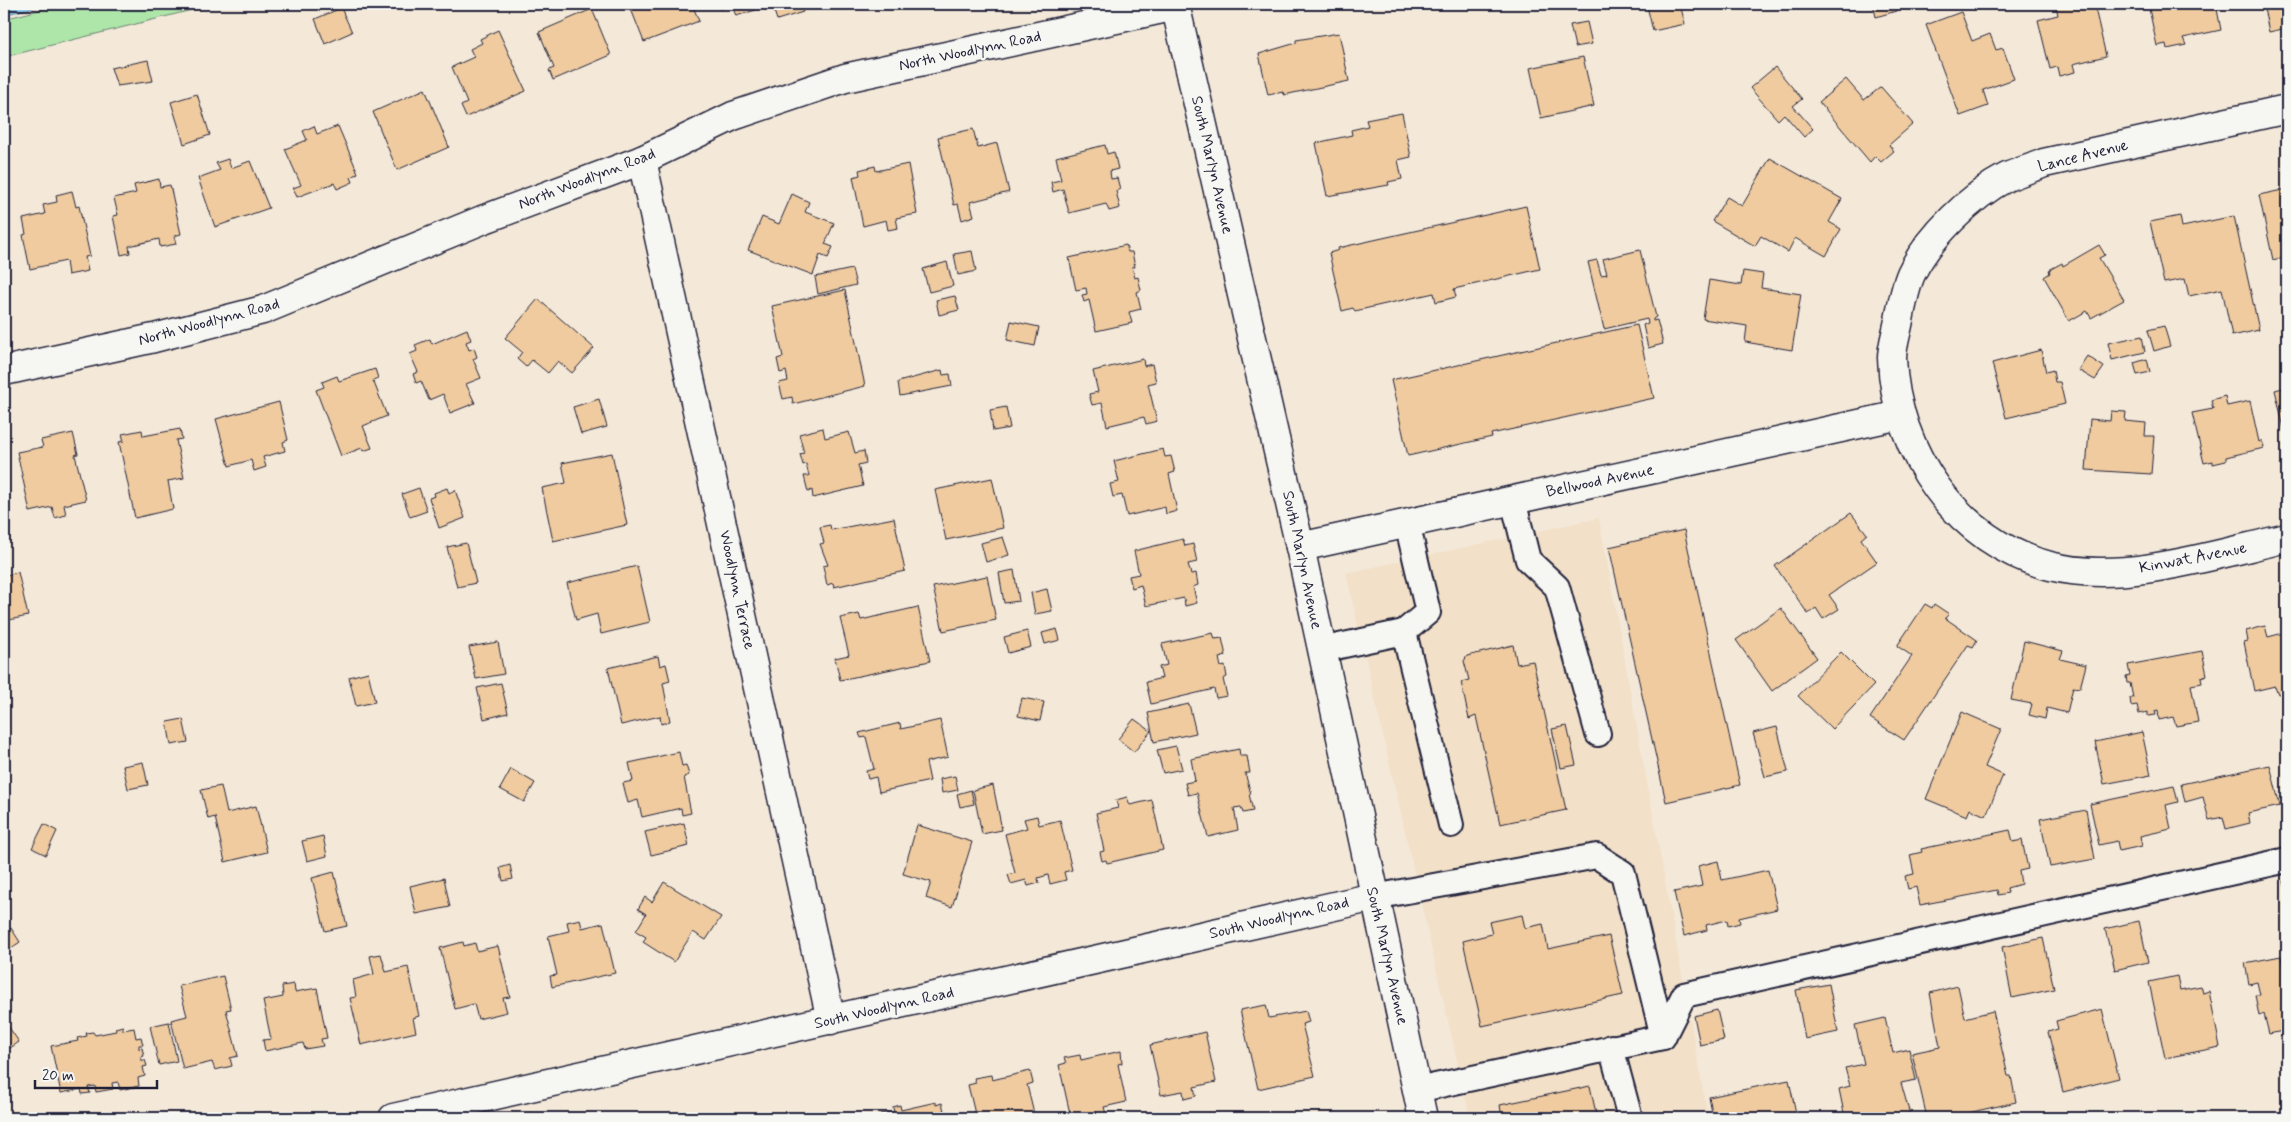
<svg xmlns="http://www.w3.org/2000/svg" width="2291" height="1122" font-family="Mynerve,sans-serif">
	<rect width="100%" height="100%" fill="#f4e9d9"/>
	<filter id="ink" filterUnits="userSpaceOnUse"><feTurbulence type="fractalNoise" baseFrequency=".02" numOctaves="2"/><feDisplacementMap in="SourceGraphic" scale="10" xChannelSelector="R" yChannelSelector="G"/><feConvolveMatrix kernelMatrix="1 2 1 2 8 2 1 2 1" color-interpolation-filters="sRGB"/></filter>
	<g filter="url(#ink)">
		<!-- built -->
		<polygon fill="#f2e0c8" points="1599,518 1708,1118 1470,1118 1346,573"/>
		<!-- green -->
		<polygon fill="#aee6a9" stroke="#688472" points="63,4 216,4 4,57 4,19"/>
		<!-- water -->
		<polygon fill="#91cff2" stroke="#658aa9" points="4,4 47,4 4,15"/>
		<!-- building -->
		<g fill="#efcb9f" stroke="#22223b">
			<polygon points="629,4 692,4 699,21 644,42"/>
			<polygon points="718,4 800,4 803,12 777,20 772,5 736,16 732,5 720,9"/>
			<polygon points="1657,4 1680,4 1685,24 1653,31 1647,6"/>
			<polygon points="1873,4 1894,4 1896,11 1876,17"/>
			<polygon points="2063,4 2094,4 2106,56 2073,64 2075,72 2059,76 2057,67 2050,69 2038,20 2058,15 2056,6"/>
			<polygon points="2148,4 2216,4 2221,30 2183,38 2186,45 2167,49 2166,44 2157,46"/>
			<polygon points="2263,4 2287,4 2287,28 2269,32"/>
			<polygon points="341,8 352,32 325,44 315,19"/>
			<polygon points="592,9 611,55 553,80 549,70 554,68 539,32"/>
			<polygon points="1961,12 1972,41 1990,34 1996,50 2003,48 2014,79 1983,90 1988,106 1960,116 1926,25"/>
			<polygon points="1587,22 1592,44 1575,47 1570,25"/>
			<polygon points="498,30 526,91 466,117 461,106 467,103 452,67 474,57 470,49 482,43 480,39"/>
			<polygon points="1339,33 1349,81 1284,95 1283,92 1268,95 1259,54 1296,43 1296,40"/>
			<polygon points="1583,57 1594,106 1541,118 1530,68"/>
			<polygon points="148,60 153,81 117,86 111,68"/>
			<polygon points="1775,67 1802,99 1793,106 1813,129 1804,137 1784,114 1778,120 1750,88"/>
			<polygon points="1846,79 1864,100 1881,87 1913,124 1889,145 1894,151 1881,162 1875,156 1870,162 1819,102"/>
			<polygon points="425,89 449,147 397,170 373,112"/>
			<polygon points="197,94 210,135 184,144 171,102"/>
			<polygon points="1402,113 1411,157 1398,160 1402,179 1388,182 1389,185 1327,196 1316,143 1352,135 1351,130 1368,126 1366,120"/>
			<polygon points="314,126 317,134 338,126 358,173 351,177 353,182 337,189 334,183 297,197 293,188 301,185 285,149 307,140 303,131"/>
			<polygon points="973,129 978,148 997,143 1009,192 970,202 974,216 962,220 958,204 954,205 938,137"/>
			<polygon points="1105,145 1107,154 1114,152 1118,169 1110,171 1111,179 1117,178 1120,189 1116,191 1120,208 1109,211 1106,204 1069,213 1063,189 1053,192 1051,182 1061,180 1056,157"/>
			<polygon points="1770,158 1842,199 1829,222 1841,229 1826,256 1795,238 1788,252 1761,236 1755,246 1712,221 1727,197 1742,206"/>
			<polygon points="228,159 231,168 250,161 269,208 215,227 198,178 220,170 216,163"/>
			<polygon points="908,164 917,214 896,218 898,228 888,230 886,220 863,226 853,177 860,175 859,170 875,166 876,171"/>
			<polygon points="159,179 160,187 170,185 181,234 174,236 176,244 160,247 159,239 129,246 130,253 121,255 113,216 118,215 114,198 136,193 134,185"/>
			<polygon points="2287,189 2287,256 2273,260 2259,195"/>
			<polygon points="72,191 76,207 79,206 90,256 85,257 88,271 68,275 66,261 30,269 23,235 26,234 23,219 45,214 43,205 57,202 56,195"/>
			<polygon points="792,194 809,202 805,212 834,223 825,244 833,247 828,258 820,255 813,275 748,250 762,217 779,224"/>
			<polygon points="1526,206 1540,269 1454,289 1456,297 1436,302 1434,293 1355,311 1353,308 1342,311 1329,253 1339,250 1338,248"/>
			<polygon points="2180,216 2182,227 2234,216 2259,330 2232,336 2222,289 2189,296 2185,279 2164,283 2150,222"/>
			<polygon points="1126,245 1128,252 1132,252 1135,267 1132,267 1135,278 1138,277 1141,290 1137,292 1141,309 1129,312 1132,323 1096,331 1089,300 1084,302 1082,295 1087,294 1086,288 1076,290 1069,258"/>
			<polygon points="2099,245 2105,255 2099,258 2124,300 2091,318 2087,311 2069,321 2044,277 2050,273 2049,270 2062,263 2063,266"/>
			<polygon points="1640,250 1656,317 1653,319 1653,321 1657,320 1663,344 1648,348 1643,325 1648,323 1647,319 1604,329 1588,262 1597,260 1601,275 1607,274 1603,259"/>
			<polygon points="972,251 976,271 958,275 954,254"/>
			<polygon points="947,262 953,286 929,292 923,269"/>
			<polygon points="852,269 856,285 818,294 815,277"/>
			<polygon points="1743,271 1763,274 1761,288 1801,294 1792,350 1745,342 1747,326 1703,319 1709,280 1741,285"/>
			<polygon points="845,290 865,386 793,404 792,397 783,399 779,383 788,381 786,371 780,373 777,359 783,357 772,306"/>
			<polygon points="955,296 959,310 939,315 936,300"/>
			<polygon points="538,299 594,348 572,373 558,361 548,373 532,360 526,367 517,359 522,352 505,338"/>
			<polygon points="1011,321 1039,327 1035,346 1007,340"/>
			<polygon points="1637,325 1654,398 1491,434 1492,437 1408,456 1391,380"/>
			<polygon points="2164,326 2170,346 2154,351 2148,330"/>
			<polygon points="467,329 471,340 466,342 469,350 474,348 477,357 473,359 481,378 466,384 475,403 450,413 443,394 429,400 421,381 416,383 413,374 418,372 410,354 417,351 415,345 430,339 432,344"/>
			<polygon points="2142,336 2145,352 2112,360 2108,343"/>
			<polygon points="2041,350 2046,372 2053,370 2055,382 2060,382 2065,404 2006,418 1992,363"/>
			<polygon points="2087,356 2104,367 2095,380 2078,370"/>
			<polygon points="1143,359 1144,366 1152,364 1156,382 1148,384 1157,421 1146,424 1144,417 1107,426 1102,403 1092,405 1089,394 1098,392 1093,371"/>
			<polygon points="2147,359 2150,372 2137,375 2134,363"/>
			<polygon points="375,369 378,378 373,380 387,416 363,426 372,448 363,451 362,448 341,456 316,390 324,387 322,382 337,376 339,381"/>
			<polygon points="942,370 943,375 950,374 952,386 900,396 898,382"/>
			<polygon points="2287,387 2287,427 2284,428 2275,390"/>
			<polygon points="2225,396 2227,406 2250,401 2259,442 2262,440 2264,448 2226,457 2226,461 2213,464 2213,461 2204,463 2192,413 2213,409 2211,400"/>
			<polygon points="599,399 607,427 581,434 573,407"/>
			<polygon points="279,402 288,440 283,442 285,451 263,457 266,467 254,471 251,460 229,466 216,419"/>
			<polygon points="1006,407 1010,428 993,431 990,410"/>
			<polygon points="2111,411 2126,412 2125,421 2146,423 2145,436 2154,436 2151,474 2086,470 2090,419 2110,421"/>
			<polygon points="823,428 825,438 849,432 855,453 864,451 866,463 858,465 863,486 813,498 812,490 808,492 804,476 809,476 806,464 803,465 800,454 804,453 799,434"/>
			<polygon points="180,429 182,439 176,440 184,478 168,481 173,509 135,518 119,442 124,441 122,434 142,430 143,436"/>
			<polygon points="73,433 78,454 75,455 86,500 64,505 66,515 55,518 52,507 30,512 17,452 43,447 41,440"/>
			<polygon points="1163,449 1165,457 1171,456 1175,472 1169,474 1177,511 1166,514 1165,507 1127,516 1122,495 1113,497 1110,484 1119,482 1114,461"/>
			<polygon points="612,453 627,525 553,541 542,488 566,483 562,463"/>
			<polygon points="992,478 1003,528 946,540 935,490"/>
			<polygon points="419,488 427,511 410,517 402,494"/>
			<polygon points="447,488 449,493 455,490 465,518 439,528 429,498 435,496 434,493"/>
			<polygon points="1851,513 1867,534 1861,539 1877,562 1829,595 1839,609 1823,619 1816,608 1808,614 1775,566"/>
			<polygon points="894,518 905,571 834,587 833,583 827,585 823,566 828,565 820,544 824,543 820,527 830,525 831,530"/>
			<polygon points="1684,530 1740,785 1666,802 1609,547"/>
			<polygon points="1003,537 1009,555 986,562 981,543"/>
			<polygon points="1183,539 1185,546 1193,544 1197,562 1188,564 1191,574 1196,573 1198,585 1193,587 1197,603 1185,606 1184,598 1146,606 1141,585 1132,588 1129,576 1139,574 1134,551"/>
			<polygon points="466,543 476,583 457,587 447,547"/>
			<polygon points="637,566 650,622 601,634 597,614 576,620 567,583"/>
			<polygon points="1014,570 1019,601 1004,603 999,573"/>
			<polygon points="18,572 28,616 4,621 4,576"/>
			<polygon points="987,576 996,620 943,631 933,587"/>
			<polygon points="1047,589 1052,611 1035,614 1031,593"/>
			<polygon points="1925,604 1932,608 1934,604 1949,614 1945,618 1977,640 1973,647 1968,645 1904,740 1870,718 1912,656 1897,646"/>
			<polygon points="918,607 930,661 840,680 835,658 849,655 840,618 859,614 861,620"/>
			<polygon points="1781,608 1817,658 1772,691 1736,640"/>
			<polygon points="2265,626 2268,637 2287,632 2287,692 2278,694 2275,686 2254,691 2244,642 2248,641 2246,631"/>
			<polygon points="1057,629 1060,640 1045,644 1042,633"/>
			<polygon points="1027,631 1031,647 1008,653 1004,637"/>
			<polygon points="1213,633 1215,639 1222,638 1226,656 1219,658 1221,667 1225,666 1227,677 1223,679 1227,696 1216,698 1214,689 1151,704 1146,682 1162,678 1159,667 1167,665 1162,644"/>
			<polygon points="2024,641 2063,651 2060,659 2086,665 2080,688 2073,687 2067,713 2047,708 2045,719 2029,715 2032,704 2011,700"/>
			<polygon points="498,642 504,674 476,679 469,647"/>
			<polygon points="1513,645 1517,664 1533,661 1566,810 1500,824 1476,716 1469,719 1461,682 1469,680 1464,661 1467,656"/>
			<polygon points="2202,651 2207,675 2201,677 2202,683 2191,685 2198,722 2176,726 2173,717 2159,720 2158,710 2155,711 2156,715 2148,716 2148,712 2139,714 2137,705 2131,706 2130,698 2133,698 2130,683 2127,683 2126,676 2130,675 2128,665"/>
			<polygon points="1841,652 1874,685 1832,729 1798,696"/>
			<polygon points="658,656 660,666 666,664 670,681 663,683 670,721 661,724 660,716 621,725 608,668"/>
			<polygon points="368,672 375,702 356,706 349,677"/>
			<polygon points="501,683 508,713 484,719 477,688"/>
			<polygon points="1022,698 1044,702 1040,721 1018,716"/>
			<polygon points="1189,704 1196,733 1154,742 1148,713"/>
			<polygon points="1962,712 2001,729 1985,767 2003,775 1986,816 1970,809 1967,816 1926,799"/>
			<polygon points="183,719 188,742 171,745 167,722"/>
			<polygon points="1134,719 1151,731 1134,752 1118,739"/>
			<polygon points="940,720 948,757 926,762 930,781 879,792 876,777 868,779 866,771 874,769 866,737 861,738 859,733 900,723 901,729"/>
			<polygon points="1567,726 1576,765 1561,768 1552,729"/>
			<polygon points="1777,727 1788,772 1765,777 1753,733"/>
			<polygon points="2142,732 2151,775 2104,784 2095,742"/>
			<polygon points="1176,746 1182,769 1163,773 1157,750"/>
			<polygon points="1239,749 1240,756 1247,756 1250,773 1245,773 1251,794 1249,794 1253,811 1243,813 1241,807 1234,808 1238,830 1208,837 1197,793 1188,795 1185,783 1195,781 1191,759"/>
			<polygon points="679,752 682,766 686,765 689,775 684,777 691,813 682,815 681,808 642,817 638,800 628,803 623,783 633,781 629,763"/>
			<polygon points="143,762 148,785 128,789 123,766"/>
			<polygon points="2270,765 2280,806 2248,813 2250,823 2226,829 2223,817 2209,820 2203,797 2185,802 2181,784"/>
			<polygon points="511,769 535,783 524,802 500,789"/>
			<polygon points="955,776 958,790 942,793 940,779"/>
			<polygon points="993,785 1002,830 982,834 973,790"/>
			<polygon points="221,786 227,813 256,806 267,852 225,862 215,817 208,819 201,790"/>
			<polygon points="2174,786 2178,802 2166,805 2171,829 2140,836 2142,846 2119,851 2117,841 2099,845 2090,804"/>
			<polygon points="971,790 974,804 960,807 957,794"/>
			<polygon points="1127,797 1130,805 1152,800 1163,850 1107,863 1106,860 1102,861 1100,852 1104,851 1096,813 1118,808 1116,800"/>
			<polygon points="2086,810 2095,859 2050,867 2040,819"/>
			<polygon points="1037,816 1039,825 1060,820 1072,870 1064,872 1066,880 1050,884 1048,875 1038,878 1039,883 1028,886 1026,880 1011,884 1008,875 1015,873 1005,834 1027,828 1024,819"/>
			<polygon points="684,823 689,846 651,855 645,832"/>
			<polygon points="44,824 57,831 46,855 32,848"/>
			<polygon points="917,825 972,842 952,907 926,898 931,882 903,874"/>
			<polygon points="2010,830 2013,842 2022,840 2028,869 2019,871 2021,884 2007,888 2008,893 1998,895 1997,890 1920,905 1916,887 1908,889 1905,876 1914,874 1910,855 1922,852 1921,849"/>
			<polygon points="323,836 327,856 307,861 302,841"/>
			<polygon points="1718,861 1722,880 1768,870 1777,909 1739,918 1740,923 1728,926 1727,920 1706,925 1707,930 1684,936 1674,892 1702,886 1698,866"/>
			<polygon points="510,865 513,879 503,881 500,868"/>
			<polygon points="334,872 347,926 325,931 312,878"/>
			<polygon points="444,878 450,907 416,914 410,886"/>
			<polygon points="2287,880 2287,894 2284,881"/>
			<polygon points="664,882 721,917 706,940 693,932 674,962 643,942 646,937 636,931 646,914 638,909 645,897 652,902"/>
			<polygon points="1522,915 1525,928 1543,924 1548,949 1609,936 1623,995 1482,1026 1463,941 1492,934 1489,922"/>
			<polygon points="580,919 582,928 603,923 615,973 552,987 550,976 557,975 548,936 569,931 567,922"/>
			<polygon points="2139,921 2148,962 2115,970 2105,929"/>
			<polygon points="11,928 20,942 4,953 4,933"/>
			<polygon points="2043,938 2054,989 2012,998 2002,947"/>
			<polygon points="463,942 464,946 475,943 477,951 498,946 510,997 503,998 507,1012 478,1019 474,1004 455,1009 440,948"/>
			<polygon points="381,954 386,972 408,967 419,1016 413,1018 416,1032 361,1045 350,998 356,997 353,980 374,974 370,956"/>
			<polygon points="2281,956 2283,967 2287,967 2287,1030 2269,1034 2264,1014 2259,1016 2255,995 2260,995 2257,982 2249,984 2245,963"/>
			<polygon points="223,976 231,1009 226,1010 238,1056 230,1058 232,1066 215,1070 212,1062 183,1069 171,1020 187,1016 179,986"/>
			<polygon points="2177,976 2180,990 2201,986 2203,993 2209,991 2220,1047 2165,1058 2149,982"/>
			<polygon points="294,984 295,992 317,988 327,1038 321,1039 323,1046 305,1049 303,1043 265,1051 263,1040 271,1039 263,1001 283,997 282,986"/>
			<polygon points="1829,984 1838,1032 1805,1039 1796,990"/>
			<polygon points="1958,986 1965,1018 1993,1011 2008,1076 2011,1076 2016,1102 1946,1118 1927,1118 1912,1053 1940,1047 1930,993"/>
			<polygon points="1266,1005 1269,1018 1306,1011 1309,1022 1302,1024 1315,1076 1258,1089 1240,1010"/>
			<polygon points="2102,1009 2119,1078 2063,1092 2048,1032 2058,1029 2056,1021"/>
			<polygon points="1717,1010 1724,1040 1700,1045 1694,1016"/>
			<polygon points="1885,1018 1893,1053 1909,1049 1916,1080 1901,1083 1911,1118 1845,1118 1839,1089 1850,1086 1845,1068 1864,1064 1855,1025"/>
			<polygon points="4,1020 19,1042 4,1052"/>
			<polygon points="169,1022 177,1061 159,1065 150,1026"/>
			<polygon points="123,1026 123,1030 134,1028 136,1038 141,1037 143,1045 139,1045 139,1049 142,1048 144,1056 141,1057 141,1060 145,1060 147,1066 143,1067 145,1076 138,1078 139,1086 120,1090 118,1082 112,1083 113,1089 96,1092 95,1086 88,1087 90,1093 82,1094 81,1089 61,1093 51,1046 78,1041 77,1038 87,1036 86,1033 93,1032 95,1035 116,1031 115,1028"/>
			<polygon points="1205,1032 1216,1082 1194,1087 1196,1096 1184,1099 1183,1091 1161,1095 1150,1045"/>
			<polygon points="1121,1051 1122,1063 1118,1064 1126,1102 1104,1107 1107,1118 1071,1118 1059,1065 1066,1063 1064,1058 1080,1055 1081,1060"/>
			<polygon points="1030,1071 1033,1083 1027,1085 1035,1118 976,1118 968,1085 976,1083 974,1078 991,1075 992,1080"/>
			<polygon points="1789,1080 1797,1118 1713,1118 1709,1097"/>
			<polygon points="1590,1086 1597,1118 1502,1118 1500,1105"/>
			<polygon points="936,1102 936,1105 942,1103 944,1111 938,1112 939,1118 881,1118 880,1114 894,1112 893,1107 900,1105 901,1110"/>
		</g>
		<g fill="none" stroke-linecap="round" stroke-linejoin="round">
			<defs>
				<g id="lane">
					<polyline points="1513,500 1528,560 1557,587 1598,734"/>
					<polyline points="1404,632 1451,825"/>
					<polyline points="1321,650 1404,632 1428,612 1407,523"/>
					<polyline points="1374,897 1597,856 1623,873 1663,1037"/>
					<polyline points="1611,1047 1630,1118"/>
					<polyline points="1417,1090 1663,1037 1684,995 2287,860"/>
				</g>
				<g id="street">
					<path d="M 2287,109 L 2044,163 C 2032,168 2019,172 2007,177 C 1972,195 1928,238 1911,274 C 1905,288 1902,305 1899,320 C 1897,332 1892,346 1892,358 C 1895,452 1958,543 2050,566 C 2123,585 2216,554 2287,538"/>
					<polyline points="642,160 831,1020"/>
					<polyline points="4,371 154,338 263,310 482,220 642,160 733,116 845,78 1176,6"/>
					<polyline points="1300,547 1900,415"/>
					<polyline points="393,1118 1374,897"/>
				</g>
				<polyline id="secondary" points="1175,4 1300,547 1423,1118"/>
			</defs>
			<!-- lane casing -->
			<use href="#lane" stroke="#22223b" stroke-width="28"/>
			<!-- street casing -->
			<use href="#street" stroke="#22223b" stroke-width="31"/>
			<!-- secondary casing -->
			<use href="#secondary" stroke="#22223b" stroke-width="31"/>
			<!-- lane -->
			<use href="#lane" stroke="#f6f6f2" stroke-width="24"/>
			<!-- street -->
			<use href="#street" stroke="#f6f6f2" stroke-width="28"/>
			<!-- secondary -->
			<use href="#secondary" stroke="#f6f6f2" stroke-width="28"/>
		</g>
	</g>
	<g text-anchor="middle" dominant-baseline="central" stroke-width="5" stroke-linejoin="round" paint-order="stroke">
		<!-- street labels -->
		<g font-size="16" fill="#22223b" stroke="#f6f6f2">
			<text transform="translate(970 51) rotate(-12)">North Woodlynn Road</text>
			<text transform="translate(2083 156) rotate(-14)">Lance Avenue</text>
			<text transform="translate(1212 165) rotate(77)">South Marlyn Avenue</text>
			<text transform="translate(587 179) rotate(-21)">North Woodlynn Road</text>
			<text transform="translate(209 322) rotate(-15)">North Woodlynn Road</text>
			<text transform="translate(1600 481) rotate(-12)">Bellwood Avenue</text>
			<text transform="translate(2193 558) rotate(-11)">Kinwat Avenue</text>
			<text transform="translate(1302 560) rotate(78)">South Marlyn Avenue</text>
			<text transform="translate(737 590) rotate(78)">Woodlynn Terrace</text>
			<text transform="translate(1279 918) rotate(-13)">South Woodlynn Road</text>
			<text transform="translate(1387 956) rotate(77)">South Marlyn Avenue</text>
			<text transform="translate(884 1008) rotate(-13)">South Woodlynn Road</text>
		</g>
	</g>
	<!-- margin -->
	<rect width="2291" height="1122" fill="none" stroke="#f6f6f2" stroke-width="20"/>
	<rect x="10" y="10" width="2271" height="1102" fill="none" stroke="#22223b" stroke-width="2" filter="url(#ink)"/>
	<!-- scale -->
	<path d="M35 1080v8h122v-8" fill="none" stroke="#22223b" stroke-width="2.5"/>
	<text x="42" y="1080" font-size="15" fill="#22223b" stroke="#f6f6f2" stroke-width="4" paint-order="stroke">20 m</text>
</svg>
